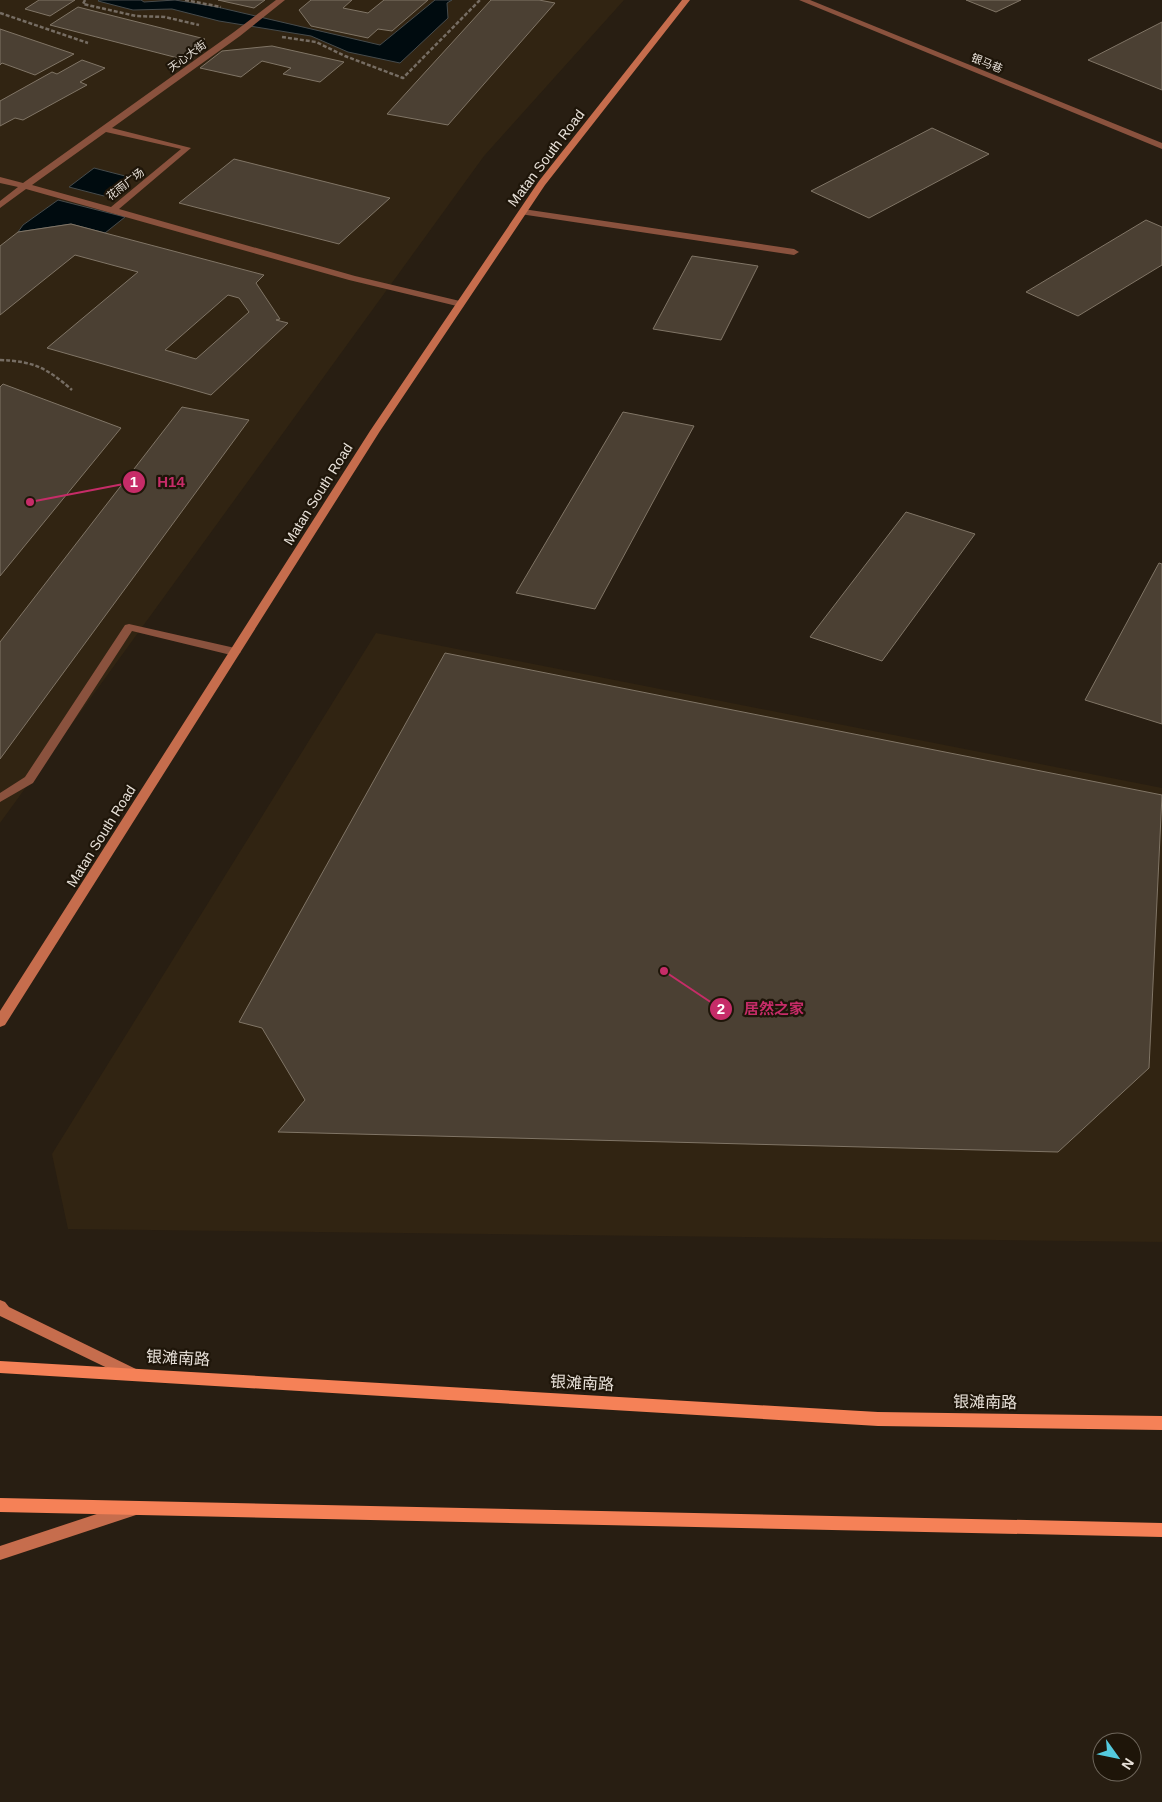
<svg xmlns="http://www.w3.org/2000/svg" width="1162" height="1802" font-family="Arial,'Noto Sans SC',sans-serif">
	<rect width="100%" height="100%" fill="#281e12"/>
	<!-- built -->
	<g fill="#312412">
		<polygon points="0,0 624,0 484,156 0,823"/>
		<polygon points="376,633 1162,788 1162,1242 68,1229 52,1154"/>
	</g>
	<!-- water -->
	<g fill="#000b0f" stroke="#464b4c">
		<polygon points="99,0 141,0 144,2 175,0 217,7 380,45 435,0 452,0 447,3 448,18 400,63 348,52 311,36 219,21 172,9 133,10 98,1"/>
		<polygon points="94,168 129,177 104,196 69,187"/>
		<polygon points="58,200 125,217 105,233 71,224 18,232 23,225"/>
	</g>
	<!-- building -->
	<g fill="#4b4033" stroke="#807566" fill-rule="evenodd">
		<polygon points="39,0 75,0 50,16 25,9"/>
		<polygon points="218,0 265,0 254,8"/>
		<polygon points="311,0 352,0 343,8 368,13 384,0 428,0 392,31 378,29 368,38 311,26 299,10"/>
		<polygon points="491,0 539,0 555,3 448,125 387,114"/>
		<polygon points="966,0 1021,0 996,12"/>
		<polygon points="78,7 205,39 178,58 50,25"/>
		<polygon points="1162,22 1162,90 1088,60"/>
		<polygon points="0,29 74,54 35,75 2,63 0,65"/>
		<polygon points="272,46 344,62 320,82 283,74 291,68 262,61 241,77 200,68 222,51"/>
		<polygon points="82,60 105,68 80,82 87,85 23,120 15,118 0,126 0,101 52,72 57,74"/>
		<polygon points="932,128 989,154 869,218 811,191"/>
		<polygon points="234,159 390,198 339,244 179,203"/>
		<polygon points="1146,220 1162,227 1162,265 1078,316 1026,292"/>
		<path d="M 71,224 L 264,275 L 256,283 L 280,319 L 276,320 L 288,323 L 211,395 L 47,348 L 138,272 L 75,255 L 0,315 L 0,246 L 18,232 ZM 228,295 L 239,298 L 249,312 L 196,359 L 165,350 Z"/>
		<polygon points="692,256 758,266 721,340 653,329"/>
		<polygon points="3,384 121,428 0,576 0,387"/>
		<polygon points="182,407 249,420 0,759 0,642"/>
		<polygon points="623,412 694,426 595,609 516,593"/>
		<polygon points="906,512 975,534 882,661 810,637"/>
		<polygon points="1159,563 1162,564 1162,724 1085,700"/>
		<polygon points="445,653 1162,795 1149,1068 1058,1152 278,1132 305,1100 262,1028 239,1022"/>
	</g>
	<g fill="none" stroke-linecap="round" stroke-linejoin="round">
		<!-- path -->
		<g stroke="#766d63" stroke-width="2.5" stroke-dasharray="4 2" stroke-linecap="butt">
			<polyline points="85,0 83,4 136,16 165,17 199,25"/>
			<polyline points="185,0 221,7"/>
			<polyline points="0,13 88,43"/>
			<polyline points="282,37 316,42 345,56 403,78 480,0"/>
			<path d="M 0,360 C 33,361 47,368 72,390"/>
		</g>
		<!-- service -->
		<g fill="#8a523e" fill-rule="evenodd">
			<polygon points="523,209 794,249 799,252 794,255 520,214 519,212"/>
			<polygon points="129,624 235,648 241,652 235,656 132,631 33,783 0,802 0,793 25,777 125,625"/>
		</g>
		<!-- pedestrian -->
		<path fill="#8a523e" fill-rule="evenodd" d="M 276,0 L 285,0 L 240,36 L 112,128 L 191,148 L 119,209 L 355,276 L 464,302 L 464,306 L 461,307 L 349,280 L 26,189 L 0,208 L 0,201 L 18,187 L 0,183 L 0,177 L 23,183 L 234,32 ZM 106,132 L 181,149 L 111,207 L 32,185 Z"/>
		<!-- tertiary -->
		<polygon fill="#8a523e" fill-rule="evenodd" points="799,0 810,0 1162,143 1162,149"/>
		<!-- secondary -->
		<g fill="#c66d4d" fill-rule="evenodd">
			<polygon points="682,0 690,0 545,185 380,431 5,1025 0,1027 0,1011 370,431 539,181"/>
			<polygon points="0,1300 5,1302 9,1307 140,1371 142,1375 140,1379 135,1381 130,1379 0,1316"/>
			<polygon points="133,1502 139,1504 141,1509 139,1514 0,1560 0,1546"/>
		</g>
		<!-- primary -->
		<g fill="#f58157" fill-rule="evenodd">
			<polygon points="0,1361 878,1412 1162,1416 1162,1430 878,1426 0,1373"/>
			<polygon points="0,1498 1162,1523 1162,1537 0,1512"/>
		</g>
	</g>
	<g text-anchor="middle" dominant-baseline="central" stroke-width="4.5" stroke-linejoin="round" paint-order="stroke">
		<!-- far-street labels -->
		<g font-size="11" fill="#e8e1d9" stroke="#1e1509">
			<text transform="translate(187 56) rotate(-36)">天心大街</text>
			<text transform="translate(987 63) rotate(22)">银马巷</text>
			<text transform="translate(125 184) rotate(-38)">花雨广场</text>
		</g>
		<!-- street labels -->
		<g font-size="14" fill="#e8e1d9" stroke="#1e1509">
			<text transform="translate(546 158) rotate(-53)">Matan South Road</text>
			<text transform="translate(318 494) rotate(-58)">Matan South Road</text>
			<text transform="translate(101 836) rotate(-58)">Matan South Road</text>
		</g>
		<!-- near-street labels -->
		<g font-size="16" fill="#e8e1d9" stroke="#1e1509">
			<text transform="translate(178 1358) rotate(3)">银滩南路</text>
			<text transform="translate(582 1383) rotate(3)">银滩南路</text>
			<text transform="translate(985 1402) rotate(1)">银滩南路</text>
		</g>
	</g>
	<!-- callouts -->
	<path fill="none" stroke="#c62c68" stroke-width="2" d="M30 502L134 482M664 971L721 1009"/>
	<g fill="#c62c68" stroke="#1e1509" stroke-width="2">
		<circle cx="30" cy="502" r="5"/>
		<circle cx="664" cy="971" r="5"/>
		<circle cx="134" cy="482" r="12"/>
		<circle cx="721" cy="1009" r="12"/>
	</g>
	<g font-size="15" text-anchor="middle" font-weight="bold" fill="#fff">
		<text x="134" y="487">1</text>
		<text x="721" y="1014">2</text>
	</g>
	<g font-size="15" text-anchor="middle" font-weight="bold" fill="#c62c68" stroke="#1e1509" stroke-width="4.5" stroke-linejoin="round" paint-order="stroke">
		<text x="171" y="487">H14</text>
		<text x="774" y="1014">居然之家</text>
	</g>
	<!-- north arrow -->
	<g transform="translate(1117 1757) rotate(123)"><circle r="24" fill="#1e1509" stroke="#6f675c"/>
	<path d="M0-4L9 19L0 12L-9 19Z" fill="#54cade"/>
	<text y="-8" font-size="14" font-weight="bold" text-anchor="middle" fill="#e8e1d9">N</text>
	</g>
</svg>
